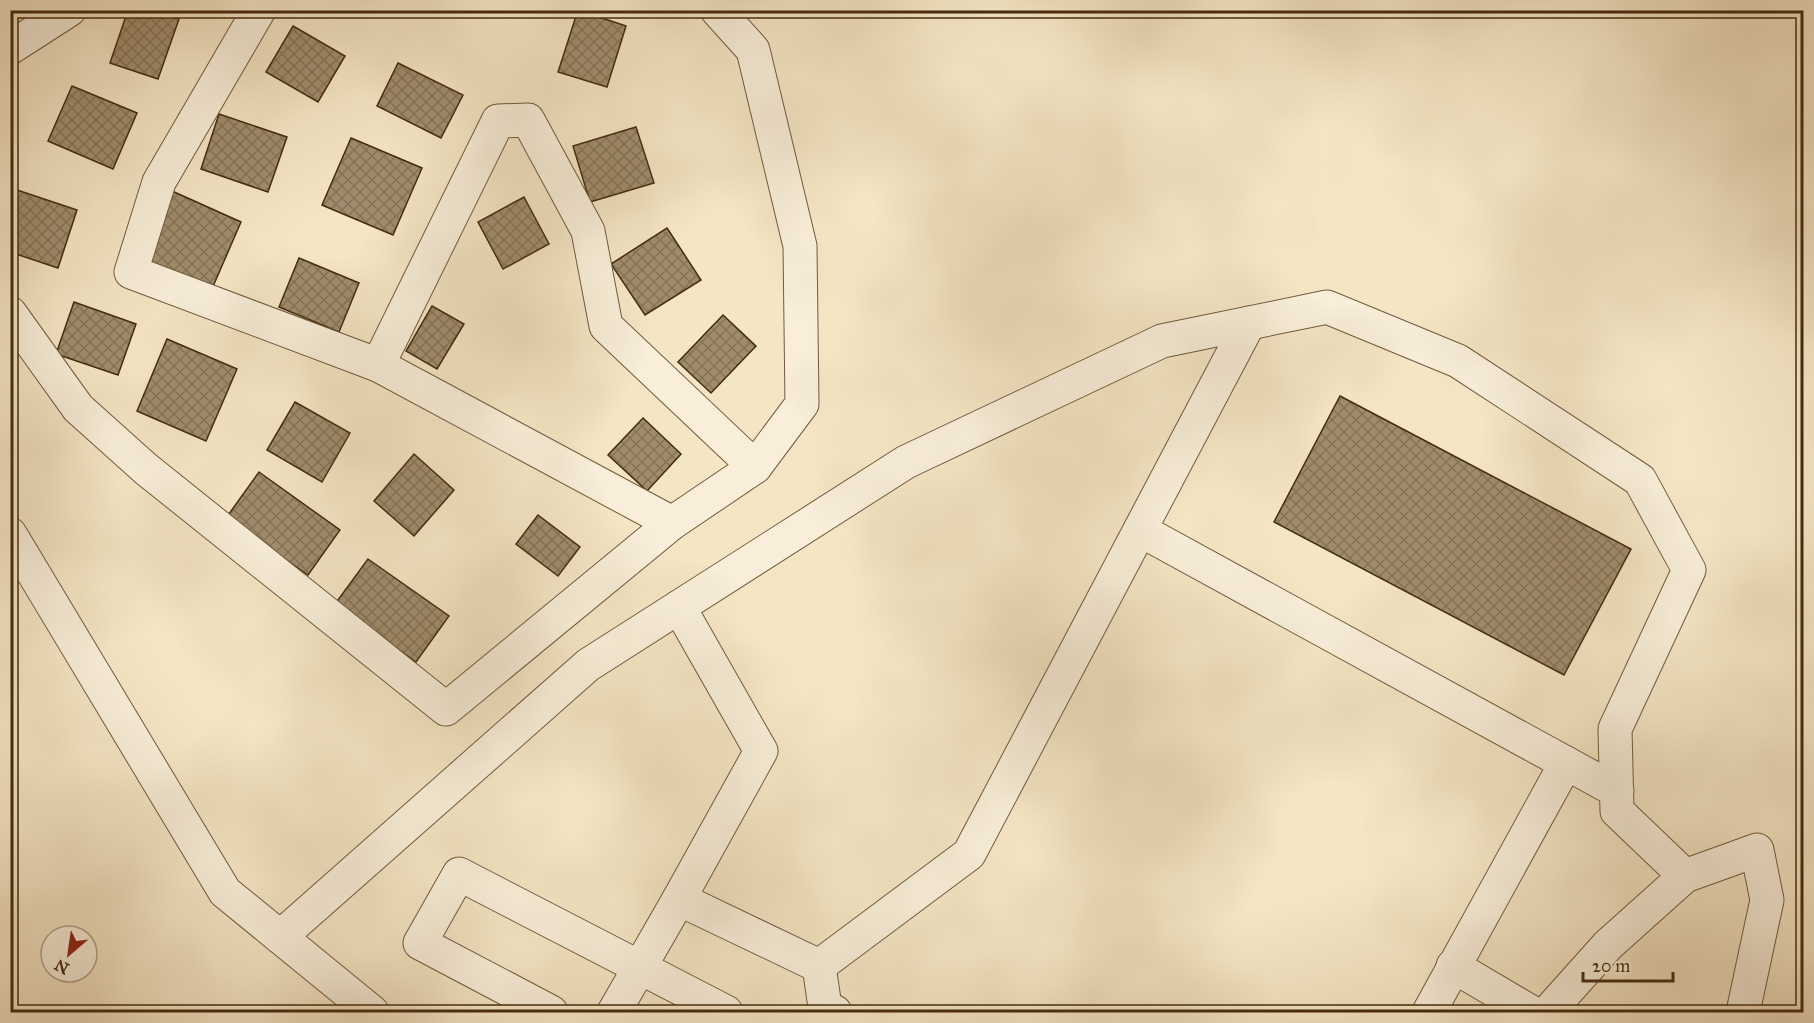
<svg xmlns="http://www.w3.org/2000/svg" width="1814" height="1023" font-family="'IM FELL Great Primer',serif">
	<defs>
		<pattern id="building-cross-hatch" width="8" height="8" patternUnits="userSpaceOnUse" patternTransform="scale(1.5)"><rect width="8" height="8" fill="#a08c6d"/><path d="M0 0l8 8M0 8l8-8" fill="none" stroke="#847358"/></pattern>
	</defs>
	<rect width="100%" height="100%" fill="#f4e5c4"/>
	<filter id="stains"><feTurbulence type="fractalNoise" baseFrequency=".00333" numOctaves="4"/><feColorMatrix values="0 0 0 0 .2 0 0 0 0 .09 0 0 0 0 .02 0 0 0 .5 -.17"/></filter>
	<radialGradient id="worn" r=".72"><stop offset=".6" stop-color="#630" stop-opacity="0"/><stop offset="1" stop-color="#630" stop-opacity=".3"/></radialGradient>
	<!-- building -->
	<g fill="url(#building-cross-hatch)" stroke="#452b0e" stroke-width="1.5">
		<polygon points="128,10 155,10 179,19 158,79 110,63"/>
		<polygon points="578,10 626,26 607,87 558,72"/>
		<polygon points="293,26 345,56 318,102 266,72"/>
		<polygon points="398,63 463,95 441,138 377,106"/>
		<polygon points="72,86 137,113 113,169 48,141"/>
		<polygon points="219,114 287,137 268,192 201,169"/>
		<polygon points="636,127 654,183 590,202 573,146"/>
		<polygon points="351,138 422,168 393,235 322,205"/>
		<polygon points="14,189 77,210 58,268 10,252 10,201"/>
		<polygon points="172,191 241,222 211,291 142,260"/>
		<polygon points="524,197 549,244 503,269 478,222"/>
		<polygon points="667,228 701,280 645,315 611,264"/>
		<polygon points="299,258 359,283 339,332 279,307"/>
		<polygon points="74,302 136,324 118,375 56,354"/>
		<polygon points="432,306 464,324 437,369 406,351"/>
		<polygon points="723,315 756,346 711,393 678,362"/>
		<polygon points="167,339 237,369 206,441 137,411"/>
		<polygon points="1340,396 1631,549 1564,675 1274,522"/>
		<polygon points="295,402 350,433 322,482 267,450"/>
		<polygon points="643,418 681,454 647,491 608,455"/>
		<polygon points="414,454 454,490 414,536 374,501"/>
		<polygon points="259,472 340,530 308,575 226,518"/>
		<polygon points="538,515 580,547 558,576 516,544"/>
		<polygon points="368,559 449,616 416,662 335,604"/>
	</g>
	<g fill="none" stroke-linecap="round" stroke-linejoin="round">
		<defs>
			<g id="minor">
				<polyline points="259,10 159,182 131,272 378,365 498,121 528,120 588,231 606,326 755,467"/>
				<polyline points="10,48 69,10"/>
				<polyline points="10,313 78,408 146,469 446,709 672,523 755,467 802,404 800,246 753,50 717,10"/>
				<polyline points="378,365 672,523"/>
				<polyline points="1140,530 1617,791"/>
				<polyline points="10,534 225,892 372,1012"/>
				<polyline points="679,607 761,751 679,899 819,966 825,1007 835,1012"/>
				<polyline points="280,937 588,665 906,462 1162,341 1327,307 1458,361 1640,480 1689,570 1615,729 1617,811 1685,876 1757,850 1767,900 1743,1012"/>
				<polyline points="819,966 969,854 1249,323"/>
				<polyline points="1453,966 1531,1012"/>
				<polyline points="551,1012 420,943 459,874 726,1012"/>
				<polyline points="614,1012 679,899"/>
				<polyline points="1429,1012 1566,763"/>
				<polyline points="1548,1012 1608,945 1685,876"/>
			</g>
		</defs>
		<!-- minor casing -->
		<use href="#minor" stroke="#715a3c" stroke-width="35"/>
		<!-- minor -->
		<use href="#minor" stroke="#f8eed9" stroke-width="33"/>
	</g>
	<!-- margin -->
	<rect width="1814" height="1023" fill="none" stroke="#f4e5c4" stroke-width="36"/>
	<rect x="12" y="12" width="1790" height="999" fill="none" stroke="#452b0e" stroke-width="3"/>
	<rect x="18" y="18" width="1778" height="987" fill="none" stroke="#452b0e" stroke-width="1.5"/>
	<!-- north arrow -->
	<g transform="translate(69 954) rotate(209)"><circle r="28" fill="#f8eed9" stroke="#b0a088" stroke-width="1.5"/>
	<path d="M0-4.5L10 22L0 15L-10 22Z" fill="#8f2418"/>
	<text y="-9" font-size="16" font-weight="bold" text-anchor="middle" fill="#452b0e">N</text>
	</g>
	<!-- scale -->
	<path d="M1583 972v9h90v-9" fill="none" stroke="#452b0e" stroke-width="3"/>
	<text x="1592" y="972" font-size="18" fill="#452b0e" stroke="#f8eed9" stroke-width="4.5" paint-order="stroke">20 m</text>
	<rect width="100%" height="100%" filter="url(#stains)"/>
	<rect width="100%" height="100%" fill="url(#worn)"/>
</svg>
